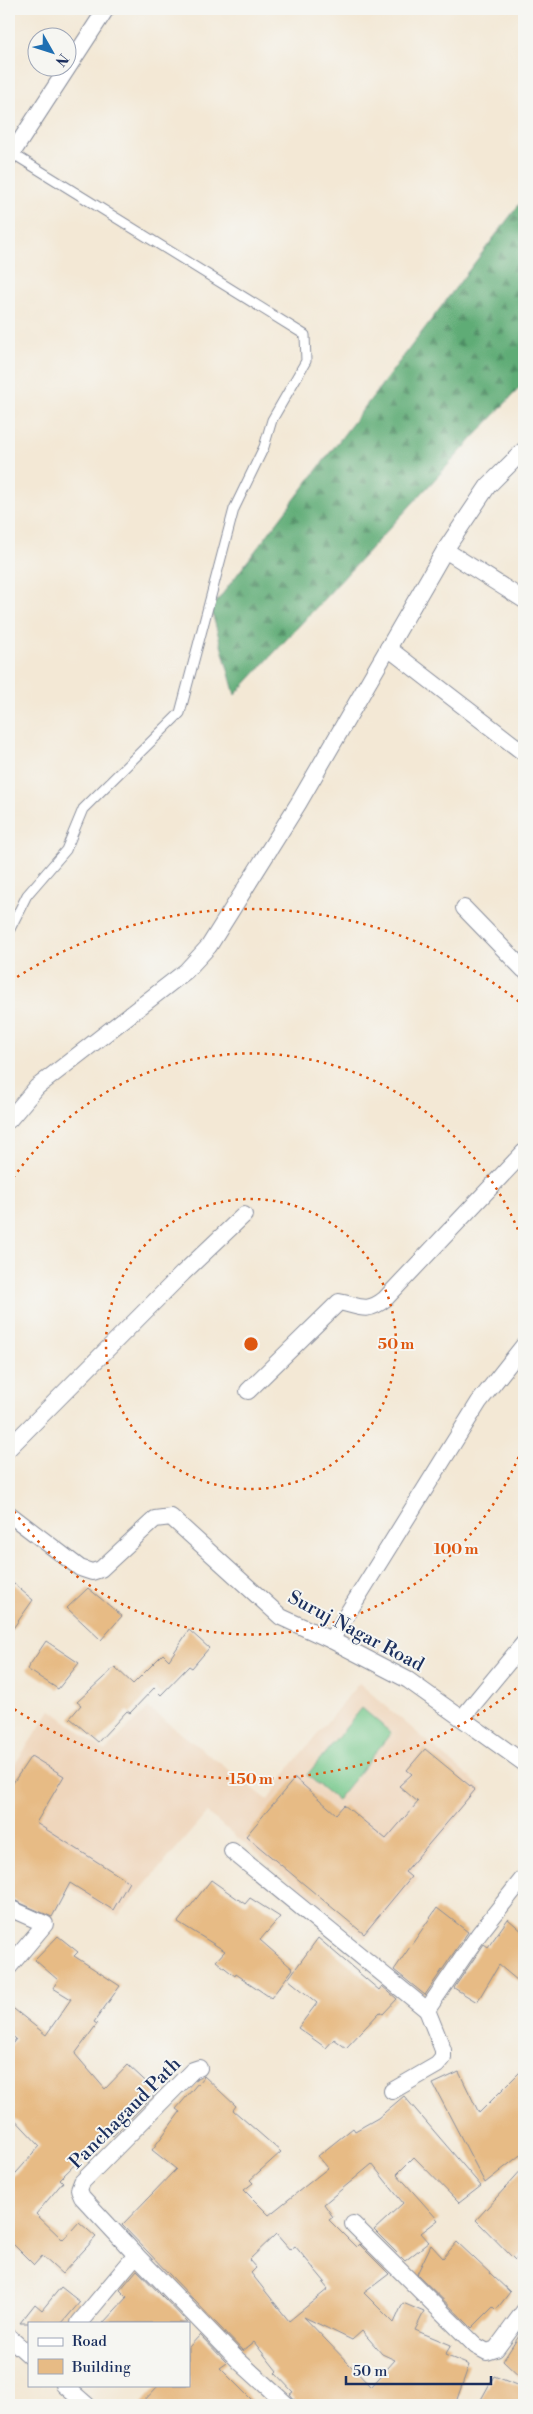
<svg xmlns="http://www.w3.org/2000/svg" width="533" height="2414" font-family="'Libre Bodoni',serif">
	<defs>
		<pattern id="forest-firs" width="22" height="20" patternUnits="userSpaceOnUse" patternTransform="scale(1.25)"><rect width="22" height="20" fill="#5fac76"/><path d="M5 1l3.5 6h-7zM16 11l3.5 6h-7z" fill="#4e8c64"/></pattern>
	</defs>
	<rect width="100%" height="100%" fill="#f6f6f2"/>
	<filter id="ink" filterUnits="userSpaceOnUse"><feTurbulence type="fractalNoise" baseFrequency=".02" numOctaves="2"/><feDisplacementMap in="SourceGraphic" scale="10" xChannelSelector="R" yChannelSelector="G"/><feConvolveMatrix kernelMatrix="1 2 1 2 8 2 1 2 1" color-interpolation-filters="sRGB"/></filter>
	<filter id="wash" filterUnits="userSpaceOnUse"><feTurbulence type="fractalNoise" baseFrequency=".0096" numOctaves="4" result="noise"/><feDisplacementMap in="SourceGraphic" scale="20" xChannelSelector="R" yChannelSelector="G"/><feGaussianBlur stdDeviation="1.12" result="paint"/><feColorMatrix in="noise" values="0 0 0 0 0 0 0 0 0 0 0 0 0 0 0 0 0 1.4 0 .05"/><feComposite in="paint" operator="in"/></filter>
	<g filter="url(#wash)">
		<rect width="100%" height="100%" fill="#f3e8d5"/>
		<!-- built -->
		<polygon fill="#efd6bc" points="359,1683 483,1789 411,1873 418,1879 365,1940 207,1813 118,1916 9,1852 9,1773 51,1710 105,1751 148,1708 268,1800 290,1767"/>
		<!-- forest -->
		<polygon fill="url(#forest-firs)" stroke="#3d6e6a" points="524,198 524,383 235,695 211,609"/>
		<!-- garden -->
		<polygon fill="#74c78a" stroke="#487b74" points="362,1708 391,1733 337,1800 307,1775"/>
		<g id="blocks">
			<!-- building -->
			<g fill="#e7bb85" fill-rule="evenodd">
				<polygon points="9,1580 33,1600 9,1634"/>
				<polygon points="88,1588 122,1616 101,1640 67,1608"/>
				<polygon points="189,1630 209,1648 192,1668 189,1666 161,1695 154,1688 130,1713 127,1711 98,1742 70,1718 81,1705 77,1702 115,1667 133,1684 163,1654 169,1660"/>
				<polygon points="46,1641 79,1663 58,1689 27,1669"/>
				<polygon points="425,1749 475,1790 405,1872 411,1877 364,1934 246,1836 295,1778 336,1814 344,1805 386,1839 418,1802 399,1786 412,1774 407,1770"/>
				<polygon points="31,1756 64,1776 36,1823 129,1882 113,1910 70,1883 52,1917 9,1898 9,1789"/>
				<polygon points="211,1880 245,1904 250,1898 280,1917 260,1940 293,1969 271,1998 236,1974 235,1976 216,1961 225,1951 178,1922"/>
				<polygon points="437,1908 468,1932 425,1995 394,1970"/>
				<polygon points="508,1919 524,1933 524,1986 499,1965 477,2002 454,1988 484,1944 488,1947"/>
				<polygon points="58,1936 78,1952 74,1956 120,1986 94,2022 97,2024 75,2054 105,2089 128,2065 157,2092 113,2136 108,2132 60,2179 63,2182 36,2214 63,2240 79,2222 96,2237 62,2274 42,2256 34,2265 9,2240 9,2181 40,2146 9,2113 9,2048 16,2039 9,2033 9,2005 46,2035 71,1999 53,1988 58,1980 35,1960"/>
				<polygon points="318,1938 379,1990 382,1986 397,1999 383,2014 380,2012 346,2048 334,2039 326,2048 298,2028 317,2003 288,1979"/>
				<polygon points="524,2068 524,2152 485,2183 433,2084 459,2072 479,2113"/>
				<path d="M 204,2076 L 236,2106 L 233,2110 L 281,2152 L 250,2180 L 253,2183 L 244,2190 L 269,2215 L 328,2168 L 318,2156 L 353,2128 L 355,2131 L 378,2118 L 404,2096 L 481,2186 L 459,2203 L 414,2157 L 397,2174 L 438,2220 L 421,2233 L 429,2242 L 405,2261 L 374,2230 L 403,2203 L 372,2164 L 324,2204 L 333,2217 L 329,2220 L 356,2247 L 359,2244 L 389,2274 L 364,2293 L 394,2323 L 403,2303 L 424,2312 L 415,2330 L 451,2345 L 445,2355 L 469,2365 L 455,2405 L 299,2405 L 290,2394 L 293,2392 L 275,2373 L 277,2371 L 254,2342 L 243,2351 L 122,2225 L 176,2169 L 152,2150 L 180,2112 L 176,2109 ZM 276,2234 L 290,2250 L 295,2246 L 325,2282 L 323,2283 L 328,2289 L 289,2321 L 251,2273 L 256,2268 L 249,2260 ZM 304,2317 L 352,2340 L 362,2331 L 382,2354 L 395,2360 L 371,2387 Z"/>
				<polygon points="524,2167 524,2199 518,2207 524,2213 524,2250 515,2260 476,2220"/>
				<polygon points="457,2242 510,2292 496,2310 493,2307 472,2328 417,2274 431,2245 443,2258"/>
				<polygon points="137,2270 188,2323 103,2323 127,2297 120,2290"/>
				<polygon points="61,2287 80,2302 62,2323 20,2323 35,2304 42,2310"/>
				<polygon points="524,2328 524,2381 503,2361"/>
				<polygon points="200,2335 227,2363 220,2368 257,2405 140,2405 159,2385 189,2385 189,2347"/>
				<polygon points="494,2376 524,2388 524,2405 478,2405"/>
			</g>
		</g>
	</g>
	<g filter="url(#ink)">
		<use href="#blocks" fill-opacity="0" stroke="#878c9a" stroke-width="1"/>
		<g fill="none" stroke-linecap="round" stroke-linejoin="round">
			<defs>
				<polyline id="lane" points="9,931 27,895 66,850 83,809 180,713 234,509 264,447 272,420 306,361 305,335 10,152"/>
				<g id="street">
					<polyline points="9,158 106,9"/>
					<polyline points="445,550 524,600"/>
					<polyline points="388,648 524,753"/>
					<polyline points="464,908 524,970"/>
					<polyline points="9,1120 37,1087 186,971 209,946 298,804 445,550 488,486 524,450"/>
					<path d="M 248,1391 L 339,1302 C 360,1306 366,1314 385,1299 L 524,1152"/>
					<polyline points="9,1448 183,1273 244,1215"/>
					<polyline points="9,1514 80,1568 92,1572 101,1569 155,1519 171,1517 281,1617 331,1640 408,1680 524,1763"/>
					<polyline points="331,1640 479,1402 524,1345"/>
					<polyline points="462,1718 524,1643"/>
					<polyline points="232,1851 427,2010 479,1934 524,1877"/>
					<polyline points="9,1908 45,1924 9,1967"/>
					<polyline points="392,2091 437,2065 443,2058 443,2050 427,2010"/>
					<polyline points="353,2224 476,2346 487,2352 496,2349 524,2311"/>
					<polyline points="136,2255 82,2197 79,2190 82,2182 193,2070 199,2068"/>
					<polyline points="79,2323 136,2255 239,2361 287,2405"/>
					<polyline points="9,2337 29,2355"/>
					<polyline points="64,2385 87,2405"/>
				</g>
			</defs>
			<!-- lane casing -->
			<use href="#lane" stroke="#878c9a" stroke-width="11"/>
			<!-- street casing -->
			<use href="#street" stroke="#878c9a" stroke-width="18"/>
			<!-- lane -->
			<use href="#lane" stroke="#fff" stroke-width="9"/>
			<!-- street -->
			<use href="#street" stroke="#fff" stroke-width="16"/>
		</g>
	</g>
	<!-- distance rings -->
	<g fill="none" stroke="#de5710" stroke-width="2.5" stroke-dasharray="2.5 5">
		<circle cx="251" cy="1344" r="145"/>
		<path d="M524 1443A290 290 0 0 1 9 1504M9 1184A290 290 0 0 1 524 1245"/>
		<path d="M522 1684A435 435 0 0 1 11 1707M11 981A435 435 0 0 1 522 1004"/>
	</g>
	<g text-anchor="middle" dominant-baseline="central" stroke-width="4" stroke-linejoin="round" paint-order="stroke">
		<!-- street labels -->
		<g font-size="19" fill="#1b2f5e" stroke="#f6f6f2">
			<text transform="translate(356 1631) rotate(28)">Suruj Nagar Road</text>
			<text transform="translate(125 2113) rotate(-45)">Panchagaud Path</text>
		</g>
	</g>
	<circle cx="251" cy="1344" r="8" fill="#de5710" stroke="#f6f6f2" stroke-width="2.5"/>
	<g font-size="15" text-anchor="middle" font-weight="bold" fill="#de5710" stroke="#f6f6f2" stroke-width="4" stroke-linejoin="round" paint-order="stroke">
		<text x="396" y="1349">50 m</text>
		<text x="456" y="1554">100 m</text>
		<text x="251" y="1784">150 m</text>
	</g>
	<!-- margin -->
	<rect width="533" height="2414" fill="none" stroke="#f6f6f2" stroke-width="30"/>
	<!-- legend -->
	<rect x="28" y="2322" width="162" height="65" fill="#f6f6f2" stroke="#9ea6b7"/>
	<rect x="38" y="2338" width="25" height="8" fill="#ffffff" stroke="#9ea6b7"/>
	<text x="72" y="2346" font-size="15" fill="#1b2f5e">Road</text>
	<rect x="38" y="2359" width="25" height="15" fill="#e7bb85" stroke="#9ea6b7"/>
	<text x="72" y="2372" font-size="15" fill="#1b2f5e">Building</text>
	<!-- north arrow -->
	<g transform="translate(52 52) rotate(129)"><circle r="24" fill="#f6f6f2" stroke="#9ea6b7"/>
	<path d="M0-4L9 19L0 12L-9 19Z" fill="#1f6fb2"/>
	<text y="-8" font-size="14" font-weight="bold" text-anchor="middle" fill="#1b2f5e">N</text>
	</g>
	<!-- scale -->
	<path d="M346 2376v8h145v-8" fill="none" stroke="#1b2f5e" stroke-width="2.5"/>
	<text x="353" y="2376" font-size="15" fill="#1b2f5e" stroke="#f6f6f2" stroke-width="4" paint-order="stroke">50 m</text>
</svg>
